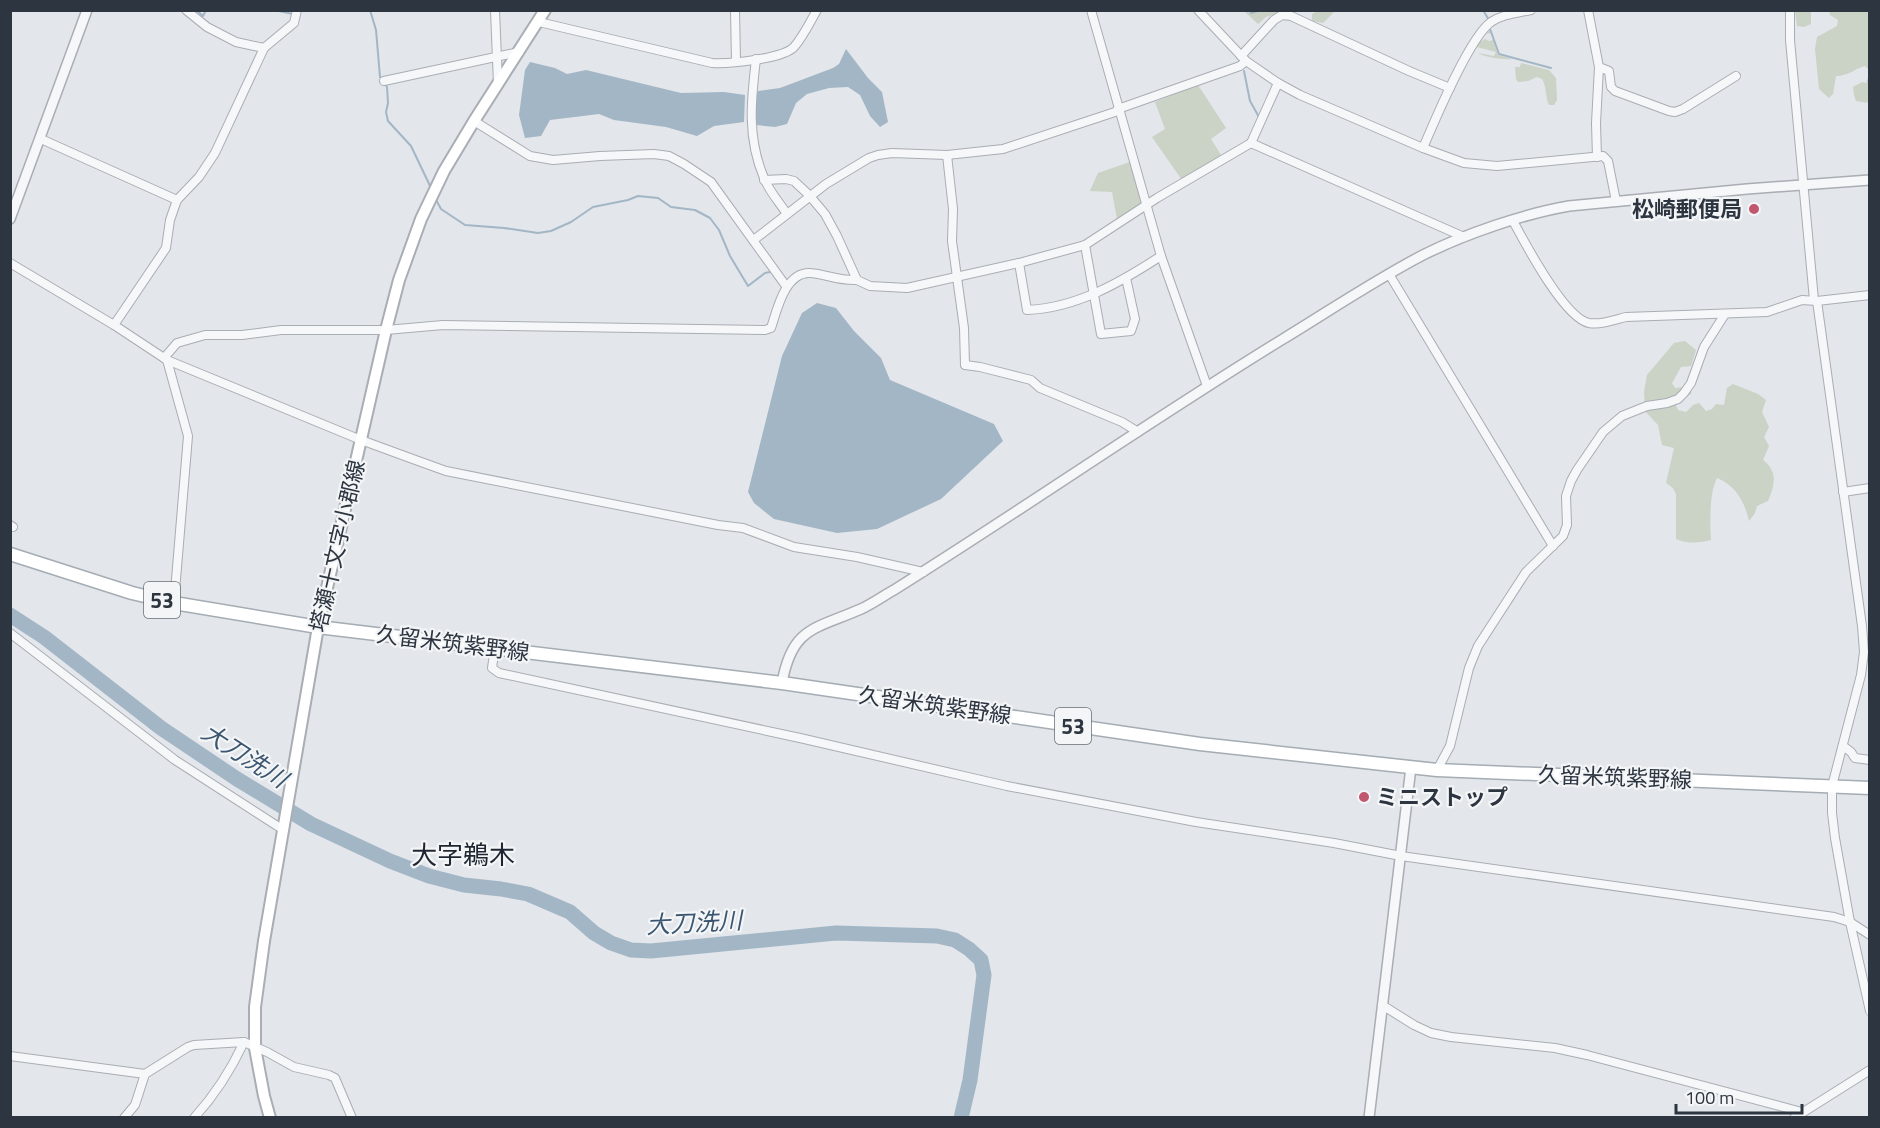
<svg xmlns="http://www.w3.org/2000/svg" width="1880" height="1128" font-family="'Titillium Web','Noto Sans JP',sans-serif">
	<rect width="100%" height="100%" fill="#e3e6ea"/>
	<!-- green -->
	<g fill="#cad3c5">
		<polygon points="1244,11 1285,11 1266,17 1258,24"/>
		<polygon points="1317,11 1317,10 1335,11 1323,23 1312,21 1312,14"/>
		<polygon points="1795,11 1811,11 1811,24 1804,27 1797,26"/>
		<path d="M 1829,11 L 1870,11 L 1869,70 L 1865,66 C 1854,69 1848,76 1836,76 L 1833,94 L 1829,98 L 1819,89 L 1815,49 L 1817,37 L 1837,26 L 1838,20 L 1830,15 Z"/>
		<path d="M 1490,30 L 1498,55 L 1512,59 C 1505,60 1484,57 1478,53 L 1494,56 L 1496,52 L 1477,47 L 1477,44 L 1485,39 L 1489,41 L 1493,40 L 1491,33 L 1486,34 Z"/>
		<path d="M 1521,63 L 1549,70 L 1556,78 L 1557,100 L 1554,105 L 1549,105 C 1545,97 1547,87 1542,79 L 1537,77 L 1528,81 L 1518,82 L 1516,79 L 1515,67 L 1520,67 Z"/>
		<polygon points="1869,74 1869,103 1856,101 1854,95 1853,87 1862,82 1866,83"/>
		<polygon points="1198,85 1226,128 1211,139 1221,155 1182,180 1152,137 1165,129 1155,102"/>
		<polygon points="1130,162 1142,204 1117,219 1112,192 1090,191 1098,173"/>
		<path d="M 1685,341 L 1696,350 L 1691,366 L 1681,367 L 1672,383 L 1675,388 L 1683,387 L 1692,393 L 1676,405 L 1678,410 L 1686,412 L 1693,405 L 1699,403 L 1706,411 L 1712,409 L 1716,404 L 1724,405 L 1727,388 L 1733,384 L 1758,394 L 1766,400 L 1762,412 L 1769,427 L 1764,437 L 1769,446 L 1763,460 C 1778,471 1775,485 1768,501 L 1757,506 L 1755,513 L 1749,521 C 1745,503 1736,485 1717,478 C 1709,493 1710,523 1711,540 C 1700,543 1686,544 1676,539 L 1676,494 L 1673,488 L 1666,483 L 1674,448 L 1662,445 L 1658,425 L 1645,411 L 1644,392 L 1647,375 L 1674,343 Z"/>
	</g>
	<!-- water -->
	<g fill="#a3b6c6">
		<polygon points="846,49 868,78 882,92 888,122 880,127 870,116 860,95 848,87 829,88 807,94 796,103 787,124 775,127 756,125 756,98 758,91 780,88 833,68 839,64"/>
		<polygon points="530,62 555,68 567,74 586,70 681,93 724,92 745,95 744,122 714,126 697,136 666,127 614,120 599,114 550,120 541,136 525,138 519,115 525,70"/>
		<polygon points="817,303 836,308 854,331 881,358 890,380 994,424 1003,441 941,499 877,529 837,533 774,519 754,503 748,492 782,356 802,313"/>
	</g>
	<g fill="none" stroke-linecap="round" stroke-linejoin="round">
		<!-- stream -->
		<g stroke="#a3b6c6" stroke-width="2">
			<polyline points="196,10 203,16 206,10"/>
			<polyline points="274,10 293,14"/>
			<polyline points="370,10 376,30 380,77 387,87 388,103 386,112 388,121 411,146 432,190"/>
			<polyline points="1483,10 1489,20"/>
			<polyline points="1251,13 1261,10"/>
			<polyline points="1490,29 1499,54 1551,68"/>
			<polyline points="1244,71 1250,101 1259,117"/>
			<polyline points="435,198 441,209 465,225 504,228 538,233 551,231 571,222 593,207 628,200 638,196 658,198 671,207 695,210 710,218 719,230 730,256 748,286 765,273 770,272"/>
		</g>
		<!-- river -->
		<polyline stroke="#a3b6c6" stroke-width="15" points="10,615 44,637 161,728 237,779 311,824 390,861 429,876 464,885 501,889 528,894 570,912 594,933 611,943 631,950 651,951 836,933 937,936 955,940 969,949 981,960 984,975 970,1080 961,1118"/>
		<defs>
			<g id="minor">
				<polyline points="186,10 207,27 236,42 264,48"/>
				<polyline points="495,10 498,84"/>
				<polyline points="735,10 736,62"/>
				<polyline points="1091,10 1161,256 1207,386"/>
				<polyline points="1198,10 1246,61 1278,83 1300,95 1423,148 1464,163 1497,166 1603,156 1608,161 1616,201"/>
				<polyline points="1588,10 1599,67 1609,71 1611,87 1615,91 1669,111 1675,112 1683,109 1736,76"/>
				<polyline points="1790,10 1790,40 1814,300"/>
				<path d="M 539,22 L 712,63 C 728,64 783,59 794,47 C 803,37 810,22 817,10"/>
				<polyline points="1241,56 1274,20 1282,15 1291,16 1409,71 1450,88"/>
				<path d="M 756,59 C 751,101 747,138 764,178 C 769,191 779,202 787,214"/>
				<polyline points="384,81 519,52"/>
				<polyline points="474,121 530,156 553,160 600,156 654,154 669,156 684,164 711,182 786,286"/>
				<polyline points="41,139 177,200"/>
				<polyline points="1251,143 1464,237"/>
				<path d="M 1423,148 C 1435,120 1469,38 1491,22 C 1503,14 1517,13 1531,10"/>
				<polyline points="947,155 953,209 952,241 964,328 965,365 980,367 1031,380 1040,388 1122,422 1138,432"/>
				<polyline points="1597,157 1596,123 1599,67"/>
				<polyline points="764,180 786,179 794,181 809,195 825,214 837,236 857,280 870,286 907,288 1019,263 1085,245 1157,198 1251,143 1278,83"/>
				<path d="M 1513,221 C 1525,243 1564,318 1589,323 C 1601,325 1614,320 1626,317 L 1767,312 L 1802,300 L 1817,301 L 1870,295"/>
				<polyline points="755,239 826,184 869,158 878,155 892,153 947,155 1003,149 1115,112 1118,109 1240,66 1246,61"/>
				<polyline points="1085,245 1101,334 1131,331 1135,319 1126,278"/>
				<polyline points="10,263 114,325 167,360 361,440 410,458 446,471 718,525 743,528 794,547 857,557 923,572"/>
				<path d="M 1019,263 L 1027,310 C 1077,308 1121,282 1161,256"/>
				<polyline points="1389,274 1553,546"/>
				<polyline points="1817,301 1862,626 1864,652 1861,675 1832,786 1832,813 1835,838 1850,922 1870,1011"/>
				<polyline points="114,325 166,248 170,220 177,200 199,177 215,153 264,48 294,23 297,10"/>
				<path d="M 164,358 L 177,343 L 205,335 L 242,335 L 281,330 L 386,330 L 443,325 L 765,330 L 771,328 C 777,310 785,272 810,273 C 826,274 838,281 857,280"/>
				<polyline points="167,360 188,436 174,603"/>
				<polyline points="1843,492 1870,488"/>
				<polyline points="10,525 13,527"/>
				<polyline points="10,633 175,760 282,829"/>
				<polyline points="495,647 492,668 499,673 800,738 1007,786 1196,822 1334,843 1401,856 1834,917 1850,922 1870,935"/>
				<polyline points="1843,746 1851,752 1855,758 1870,760"/>
				<polyline points="1437,770 1450,746 1469,668 1478,646 1526,572 1563,536 1567,525 1566,496 1571,481 1577,470 1603,432 1622,416 1647,406 1667,403 1678,399 1684,393 1691,383 1704,347 1725,314"/>
				<polyline points="1382,1005 1414,1025 1431,1033 1451,1037 1555,1048 1587,1055 1802,1112"/>
				<polyline points="10,1056 145,1074"/>
				<polyline points="124,1118 135,1105 145,1074 188,1047 194,1045 244,1042 267,1052 294,1067 329,1075 335,1078 352,1118"/>
				<path d="M 194,1118 C 215,1095 231,1070 244,1042"/>
				<polyline points="1794,1118 1870,1070"/>
			</g>
			<g id="tertiary">
				<polyline points="10,219 87,10"/>
				<path d="M 782,683 C 792,627 815,629 861,609 C 872,604 883,596 894,590 C 1025,508 1151,420 1283,339 C 1329,311 1375,280 1423,255 C 1465,234 1523,214 1569,206 L 1747,189 L 1870,180"/>
				<polyline points="1369,1118 1411,767"/>
			</g>
			<polyline id="secondary" points="270,1118 264,1096 255,1048 255,1007 264,941 318,627 386,330 399,280 421,219 444,171 474,121 545,10"/>
			<polyline id="primary" points="10,554 132,593 174,603 318,627 782,683 1200,744 1437,770 1870,788"/>
		</defs>
		<!-- minor casing -->
		<use href="#minor" stroke="#a9adb4" stroke-width="10"/>
		<!-- tertiary casing -->
		<use href="#tertiary" stroke="#a9adb4" stroke-width="12"/>
		<!-- secondary casing -->
		<use href="#secondary" stroke="#a9adb4" stroke-width="14"/>
		<!-- primary casing -->
		<use href="#primary" stroke="#a4acb4" stroke-width="15"/>
		<!-- minor -->
		<use href="#minor" stroke="#f6f7f9" stroke-width="8"/>
		<!-- tertiary -->
		<use href="#tertiary" stroke="#f6f7f9" stroke-width="9"/>
		<!-- secondary -->
		<use href="#secondary" stroke="#fff" stroke-width="10"/>
		<!-- primary -->
		<use href="#primary" stroke="#fff" stroke-width="12"/>
	</g>
	<!-- markers -->
	<g fill="#c0576e" stroke="#f3f5f7" stroke-width="2">
		<circle cx="1754" cy="209" r="6"/>
		<circle cx="1364" cy="797" r="6"/>
	</g>
	<g text-anchor="middle" dominant-baseline="central" stroke-width="4.5" stroke-linejoin="round" paint-order="stroke">
		<!-- shield labels -->
		<g fill="#f3f5f7" stroke="#686f77" stroke-width="1.5">
			<rect x="144" y="582" width="36" height="36" rx="4.5"/>
			<rect x="1055" y="708" width="36" height="36" rx="4.5"/>
		</g>
		<g font-size="21" font-weight="bold" fill="#2d3540">
			<text x="162" y="600">53</text>
			<text x="1073" y="726">53</text>
		</g>
		<!-- poi labels -->
		<g font-size="22" font-weight="bold" fill="#2d3540" stroke="#f3f5f7" text-anchor="end">
			<text x="1742" y="209">松崎郵便局</text>
			<text x="1376" y="797" text-anchor="start">ミニストップ</text>
		</g>
		<!-- street labels -->
		<g font-size="22" fill="#2d3540" stroke="#f3f5f7">
			<text transform="translate(337 546) rotate(-77)">塔瀬十文字小郡線</text>
			<text transform="translate(453 643) rotate(7)">久留米筑紫野線</text>
			<text transform="translate(935 705) rotate(8)">久留米筑紫野線</text>
			<text transform="translate(1615 777) rotate(2)">久留米筑紫野線</text>
		</g>
		<!-- water labels -->
		<g font-size="24" font-style="italic" fill="#3b5670" stroke="#f3f5f7">
			<text transform="translate(245 755) rotate(33)">大刀洗川</text>
			<text transform="translate(694 922) rotate(-3)">大刀洗川</text>
		</g>
		<!-- quarter labels -->
		<g font-size="26" fill="#1f2631" stroke="#f3f5f7">
			<text x="463" y="854">大字鵜木</text>
		</g>
	</g>
	<!-- border -->
	<rect width="1880" height="1128" fill="none" stroke="#2d3540" stroke-width="24"/>
	<!-- scale -->
	<path d="M1676 1104v9h126v-9" fill="none" stroke="#2d3540" stroke-width="3"/>
	<text x="1685" y="1104" font-size="18" fill="#2d3540" stroke="#f3f5f7" stroke-width="4.5" paint-order="stroke">100 m</text>
</svg>
